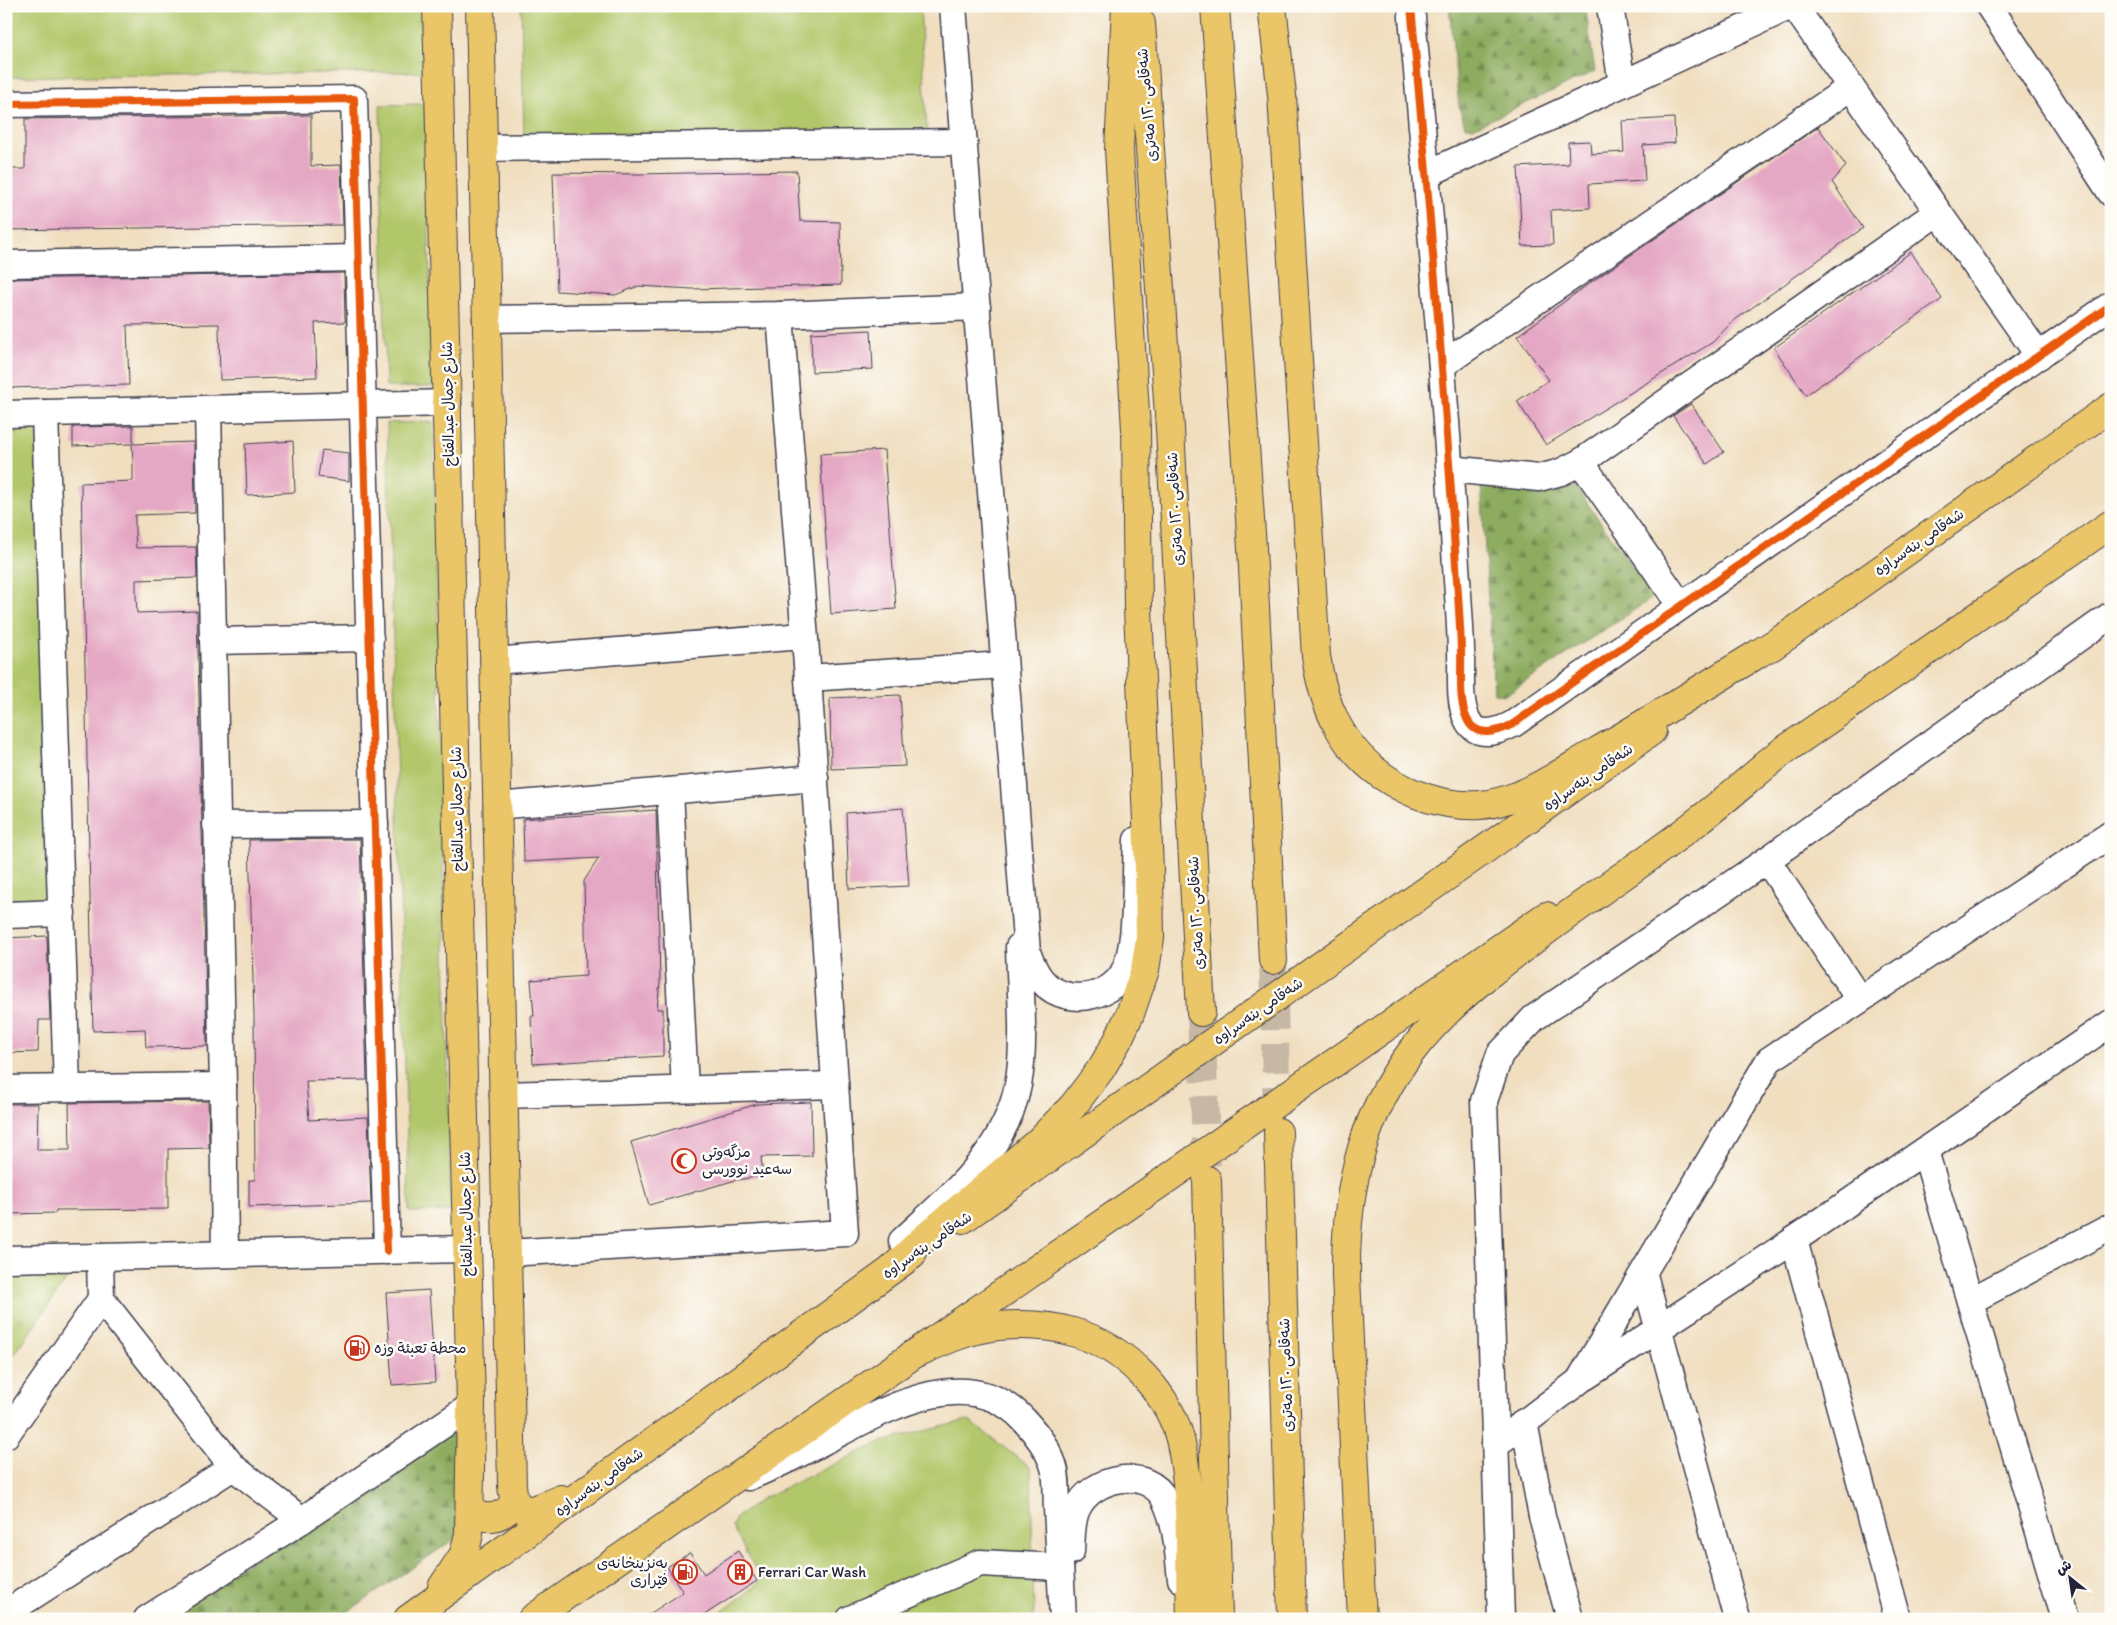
<svg xmlns="http://www.w3.org/2000/svg" width="2117" height="1625" font-family="Itim,'Playpen Sans Arabic',sans-serif">
	<defs>
		<pattern id="grass-tufts" width="24" height="20" patternUnits="userSpaceOnUse" patternTransform="scale(1.25)"><rect width="24" height="20" fill="#b2c76b"/><path d="M3 7l-1-3M5 7V3M7 7l1-3M15 17l-1-3M17 17v-4M19 17l1-3" fill="none" stroke="#99ab5e"/></pattern>
		<pattern id="forest-firs" width="22" height="20" patternUnits="userSpaceOnUse" patternTransform="scale(1.25)"><rect width="22" height="20" fill="#8dac5f"/><path d="M5 1l3.5 6h-7zM16 11l3.5 6h-7z" fill="#738c50"/></pattern>
	</defs>
	<rect width="100%" height="100%" fill="#fdfcf7"/>
	<filter id="ink" filterUnits="userSpaceOnUse"><feTurbulence type="fractalNoise" baseFrequency=".02" numOctaves="2"/><feDisplacementMap in="SourceGraphic" scale="10" xChannelSelector="R" yChannelSelector="G"/><feConvolveMatrix kernelMatrix="1 2 1 2 8 2 1 2 1" color-interpolation-filters="sRGB"/></filter>
	<filter id="wash" filterUnits="userSpaceOnUse"><feTurbulence type="fractalNoise" baseFrequency=".0096" numOctaves="4" result="noise"/><feDisplacementMap in="SourceGraphic" scale="20" xChannelSelector="R" yChannelSelector="G"/><feGaussianBlur stdDeviation="1.12" result="paint"/><feColorMatrix in="noise" values="0 0 0 0 0 0 0 0 0 0 0 0 0 0 0 0 0 1.4 0 .05"/><feComposite in="paint" operator="in"/></filter>
	<g filter="url(#wash)">
		<rect width="100%" height="100%" fill="#f0debf"/>
		<!-- grass -->
		<polygon fill="url(#grass-tufts)" stroke="#6a7453" points="6,1270 73,1270 6,1367"/>
		<!-- forest -->
		<g fill="url(#forest-firs)" stroke="#58674d">
			<polygon points="1449,6 1585,6 1595,71 1473,128 1465,126 1459,106"/>
			<polygon points="1481,484 1552,491 1575,486 1654,597 1505,695 1494,693"/>
			<polygon points="464,1425 456,1538 337,1619 159,1619"/>
		</g>
		<!-- park -->
		<g fill="#b2c76b" stroke="#6a7453">
			<polygon points="6,6 421,6 425,72 6,77"/>
			<polygon points="521,6 920,6 927,131 524,137"/>
			<polygon points="425,104 433,387 386,387 380,105"/>
			<polygon points="433,422 451,1211 409,1212 387,423"/>
			<polygon points="39,430 50,898 6,900 6,431"/>
			<polygon points="968,1420 1031,1468 1034,1619 712,1619 756,1586 761,1579 732,1527 736,1518 763,1498 881,1442"/>
		</g>
		<g id="blocks">
			<!-- building -->
			<g fill="#e5a8c4">
				<polygon points="311,115 311,166 341,165 343,225 6,230 6,169 25,169 25,119"/>
				<polygon points="1674,118 1675,143 1643,145 1645,181 1589,184 1590,208 1551,210 1553,245 1522,246 1518,167 1569,164 1568,142 1590,141 1591,154 1624,152 1622,121"/>
				<polygon points="1818,127 1846,166 1832,182 1863,228 1732,322 1713,342 1546,445 1517,401 1549,380 1517,336 1590,283"/>
				<polygon points="797,171 800,221 840,222 841,285 692,289 639,286 615,295 557,291 553,173 638,174"/>
				<polygon points="1911,252 1942,299 1806,395 1774,348"/>
				<polygon points="344,273 345,322 315,323 317,377 220,380 219,324 127,325 129,385 6,388 6,279"/>
				<polygon points="871,330 873,369 812,372 811,333"/>
				<polygon points="1691,404 1724,452 1707,464 1673,416"/>
				<polygon points="133,426 133,444 194,442 195,513 135,515 135,531 136,548 196,547 197,578 136,580 136,596 137,613 197,611 207,1046 146,1047 145,1029 93,1031 81,483 133,481 133,463 132,444 73,446 73,427"/>
				<polygon points="293,441 295,492 247,495 245,444"/>
				<polygon points="322,450 349,453 349,481 318,477"/>
				<polygon points="884,450 896,609 831,614 820,454"/>
				<polygon points="900,695 905,766 831,769 830,698"/>
				<polygon points="903,808 909,886 849,889 846,813"/>
				<polygon points="656,810 660,982 657,1009 663,1009 663,1056 533,1064 531,1016 534,1016 531,980 586,976 584,881 599,858 524,862 523,819"/>
				<polygon points="360,839 367,1080 306,1081 309,1120 368,1117 371,1203 249,1207 249,1180 255,1180 254,1016 249,840"/>
				<polygon points="47,936 50,1020 39,1020 38,1052 6,1053 6,938"/>
				<polygon points="208,1101 209,1148 168,1149 168,1209 56,1210 56,1213 6,1214 6,1104 38,1104 37,1150 70,1150 69,1103"/>
				<polygon points="811,1102 812,1156 761,1157 763,1176 736,1180 649,1205 631,1142 757,1104"/>
				<polygon points="429,1290 435,1382 392,1385 386,1293"/>
				<polygon points="738,1551 757,1581 698,1619 642,1619 683,1592 667,1567 690,1553 704,1574"/>
			</g>
		</g>
	</g>
	<g filter="url(#ink)">
		<use href="#blocks" fill-opacity="0" stroke="#413e4f" stroke-width="1"/>
		<g fill="none" stroke-linecap="round" stroke-linejoin="round">
			<!-- highway-tunnel -->
			<g stroke="#c7b8a5" stroke-width="28" stroke-dasharray="28 14" stroke-linecap="butt">
				<polyline points="1273,960 1277,1123"/>
				<polyline points="1201,1012 1207,1172"/>
			</g>
			<defs>
				<g id="minor">
					<path d="M 953,6 L 1027,952 C 1035,974 1044,991 1069,996 C 1092,1000 1118,989 1126,967 C 1138,938 1135,873 1137,840"/>
					<path d="M 1411,6 C 1428,187 1443,368 1455,550 C 1457,583 1460,616 1461,650 C 1462,671 1458,700 1467,719 C 1476,739 1498,732 1513,724 L 2111,305"/>
					<polyline points="1610,6 1622,84"/>
					<polyline points="1794,6 2039,356"/>
					<polyline points="1989,6 2111,193"/>
					<polyline points="6,104 354,99 387,1251"/>
					<polyline points="483,148 964,142"/>
					<polyline points="1427,174 1791,6"/>
					<polyline points="6,264 359,258"/>
					<polyline points="486,319 780,315 977,307"/>
					<polyline points="1442,365 1851,87"/>
					<polyline points="208,410 223,1086 225,1254"/>
					<polyline points="45,413 67,1088"/>
					<polyline points="6,414 448,403"/>
					<polyline points="1581,462 1681,606"/>
					<polyline points="1450,469 1539,478 1561,472 1581,462 1938,212"/>
					<polyline points="213,641 370,638"/>
					<polyline points="494,661 803,636"/>
					<polyline points="808,678 1004,665"/>
					<polyline points="670,791 685,1089"/>
					<polyline points="497,806 815,778"/>
					<polyline points="216,825 375,824"/>
					<polyline points="1767,860 1859,999"/>
					<polyline points="6,915 62,913"/>
					<polyline points="6,1089 223,1086"/>
					<polyline points="503,1095 835,1085"/>
					<polyline points="1925,1151 2065,1619"/>
					<polyline points="1794,1240 1898,1619"/>
					<path d="M 902,1241 C 950,1196 1005,1153 1018,1085 C 1026,1044 1020,989 1019,947"/>
					<polyline points="507,1253 845,1233 808,678 780,315"/>
					<polyline points="100,1257 101,1299 233,1467 302,1520"/>
					<polyline points="6,1259 466,1249"/>
					<polyline points="1644,1275 1737,1619"/>
					<polyline points="1970,1301 2111,1227"/>
					<polyline points="1585,1377 1794,1240 2111,1023"/>
					<polyline points="1524,1422 1542,1516 1570,1619"/>
					<polyline points="6,1435 101,1299"/>
					<polyline points="1495,1445 1579,1381 1769,1060 2111,834"/>
					<path d="M 748,1477 C 777,1466 803,1452 830,1438 C 887,1408 969,1361 1024,1420 C 1036,1433 1047,1447 1053,1464 C 1058,1477 1056,1495 1057,1509 C 1059,1546 1061,1582 1063,1619"/>
					<path d="M 1071,1551 C 1072,1537 1071,1522 1077,1509 C 1091,1477 1148,1465 1165,1500 C 1177,1524 1178,1554 1181,1579"/>
					<polyline points="6,1613 233,1467"/>
					<polyline points="147,1619 302,1520 471,1406"/>
					<polyline points="850,1619 980,1563 1060,1567"/>
					<polyline points="1501,1619 1484,1101 1500,1054 1534,1018 1767,860 2111,615"/>
				</g>
				<g id="major">
					<polyline points="437,6 471,1406 469,1534 464,1554 442,1587"/>
					<path d="M 480,6 L 512,1485 C 515,1523 537,1509 561,1499"/>
					<polyline points="1771,647 2111,407"/>
					<polyline points="1766,763 2111,524"/>
					<polyline points="963,1219 1652,731"/>
					<path d="M 470,1511 C 487,1522 502,1518 515,1503"/>
					<polyline points="408,1619 912,1255"/>
					<polyline points="532,1619 1546,916"/>
				</g>
				<g id="highway">
					<polyline points="1215,6 1252,548 1273,960"/>
					<path d="M 1272,6 L 1282,95 L 1316,656 C 1323,704 1340,745 1381,775 C 1409,795 1445,807 1480,805 C 1522,802 1561,772 1596,752 C 1661,714 1725,674 1790,634"/>
					<polyline points="1141,23 1170,428 1201,1012"/>
					<polyline points="1278,1132 1292,1619"/>
					<polyline points="1207,1180 1218,1619"/>
					<polyline points="892,1269 921,1241 1038,1142 1073,1106 1101,1069 1118,1040 1130,1014 1145,970 1150,938 1149,870 1138,608 1136,429 1119,150 1126,6"/>
					<path d="M 912,1355 C 939,1343 968,1329 998,1326 C 1022,1324 1050,1325 1073,1332 C 1125,1347 1172,1394 1182,1448 C 1193,1504 1189,1563 1191,1619"/>
					<path d="M 1362,1619 L 1346,1276 C 1344,1070 1445,1003 1597,894 C 1631,870 1665,847 1698,821 C 1728,798 1756,773 1786,749"/>
				</g>
			</defs>
			<!-- minor casing -->
			<use href="#minor" stroke="#413e4f" stroke-width="29"/>
			<!-- major casing -->
			<use href="#major" stroke="#413e4f" stroke-width="30"/>
			<!-- highway casing -->
			<use href="#highway" stroke="#413e4f" stroke-width="30"/>
			<!-- minor -->
			<use href="#minor" stroke="#fff" stroke-width="26"/>
			<!-- major -->
			<use href="#major" stroke="#eac669" stroke-width="28"/>
			<!-- highway -->
			<use href="#highway" stroke="#eac669" stroke-width="28"/>
			<defs>
				<g id="cycleway">
					<path d="M 1411,6 C 1428,187 1443,368 1455,550 C 1457,583 1460,616 1461,650 C 1462,671 1458,700 1467,719 C 1476,739 1498,732 1513,724 L 2111,305"/>
					<polyline points="6,104 354,99 387,1251"/>
				</g>
			</defs>
			<!-- cycleway casing -->
			<use href="#cycleway" stroke="#fdfcf7" stroke-width="11"/>
			<!-- cycleway -->
			<use href="#cycleway" stroke="#e8590c" stroke-width="8"/>
		</g>
	</g>
	<!-- icons -->
	<defs>
		<symbol id="mosque-ring" viewBox="-11 -11 22 22"><circle r="9.5" fill="#fdfcf7" stroke="#c8321e" stroke-width="1.5"/><path d="M3.5-4.9A6 6 0 1 0 3.5 4.9A5 5 0 1 1 3.5-4.9Z" fill="#c8321e"/></symbol>
		<symbol id="fuel-ring" viewBox="-11 -11 22 22"><circle r="9.5" fill="#fdfcf7" stroke="#c8321e" stroke-width="1.5"/><path d="M-5.5-6h7V0h2V4h1.3V-2.5L3-4.5l.8-.8L6-3V5H2.5V1h-1V6h-7ZM-4.2-4.7v3.2H.2V-4.7Z" fill="#c8321e"/></symbol>
		<symbol id="building-ring" viewBox="-11 -11 22 22"><circle r="9.5" fill="#fdfcf7" stroke="#c8321e" stroke-width="1.5"/><path d="M-4-6H4V6H1V3H-1V6H-4ZM-2.5-4.3h1.7v1.8h-1.7ZM.8-4.3h1.7v1.8H.8ZM-2.5-1h1.7V.8h-1.7ZM.8-1h1.7V.8H.8Z" fill="#c8321e"/></symbol>
	</defs>
	<g fill-rule="evenodd">
		<use href="#mosque-ring" x="670" y="1147" width="28" height="28"/>
		<use href="#fuel-ring" x="343" y="1334" width="28" height="28"/>
		<use href="#fuel-ring" x="671" y="1558" width="28" height="28"/>
		<use href="#building-ring" x="726" y="1558" width="28" height="28"/>
	</g>
	<g text-anchor="middle" dominant-baseline="central" stroke-width="5" stroke-linejoin="round" paint-order="stroke">
		<!-- street labels -->
		<g font-size="15" fill="#22223b" stroke="#fdfcf7">
			<text transform="translate(1147 105) rotate(-95)">شەقامی ١٢٠ مەتری</text>
			<text transform="translate(448 404) rotate(-91)">شارع جمال عبدالفتاح</text>
			<text transform="translate(1175 509) rotate(-93)">شەقامی ١٢٠ مەتری</text>
			<text transform="translate(1919 542) rotate(-35)">شەقامی بنەسراوە</text>
			<text transform="translate(1588 777) rotate(-35)">شەقامی بنەسراوە</text>
			<text transform="translate(457 809) rotate(-91)">شارع جمال عبدالفتاح</text>
			<text transform="translate(1196 913) rotate(-93)">شەقامی ١٢٠ مەتری</text>
			<text transform="translate(1258 1011) rotate(-35)">شەقامی بنەسراوە</text>
			<text transform="translate(466 1214) rotate(-91)">شارع جمال عبدالفتاح</text>
			<text transform="translate(927 1245) rotate(-35)">شەقامی بنەسراوە</text>
			<text transform="translate(1286 1375) rotate(-92)">شەقامی ١٢٠ مەتری</text>
			<text transform="translate(599 1482) rotate(-36)">شەقامی بنەسراوە</text>
		</g>
		<!-- poi labels -->
		<g font-size="15" fill="#22223b" stroke="#fdfcf7" text-anchor="start">
			<text x="702" y="1152">مزگەوتی<tspan x="702" dy="17">سەعید نوورسی</tspan></text>
			<text x="374" y="1348">محطة تعبئة وزه</text>
			<text x="668" y="1563" text-anchor="end">بەنزینخانەی<tspan x="668" dy="17">فێراری</tspan></text>
			<text x="758" y="1572">Ferrari Car Wash</text>
		</g>
	</g>
	<!-- margin -->
	<rect width="2117" height="1625" fill="none" stroke="#fdfcf7" stroke-width="25"/>
	<!-- north arrow -->
	<g transform="translate(2070 1578) rotate(330)" stroke="#fdfcf7" stroke-width="4" paint-order="stroke">
	<path d="M0-4L9 19L0 12L-9 19Z" fill="#22223b"/>
	<text y="-8" font-size="14" font-weight="bold" text-anchor="middle" fill="#22223b">ش</text>
	</g>
</svg>
